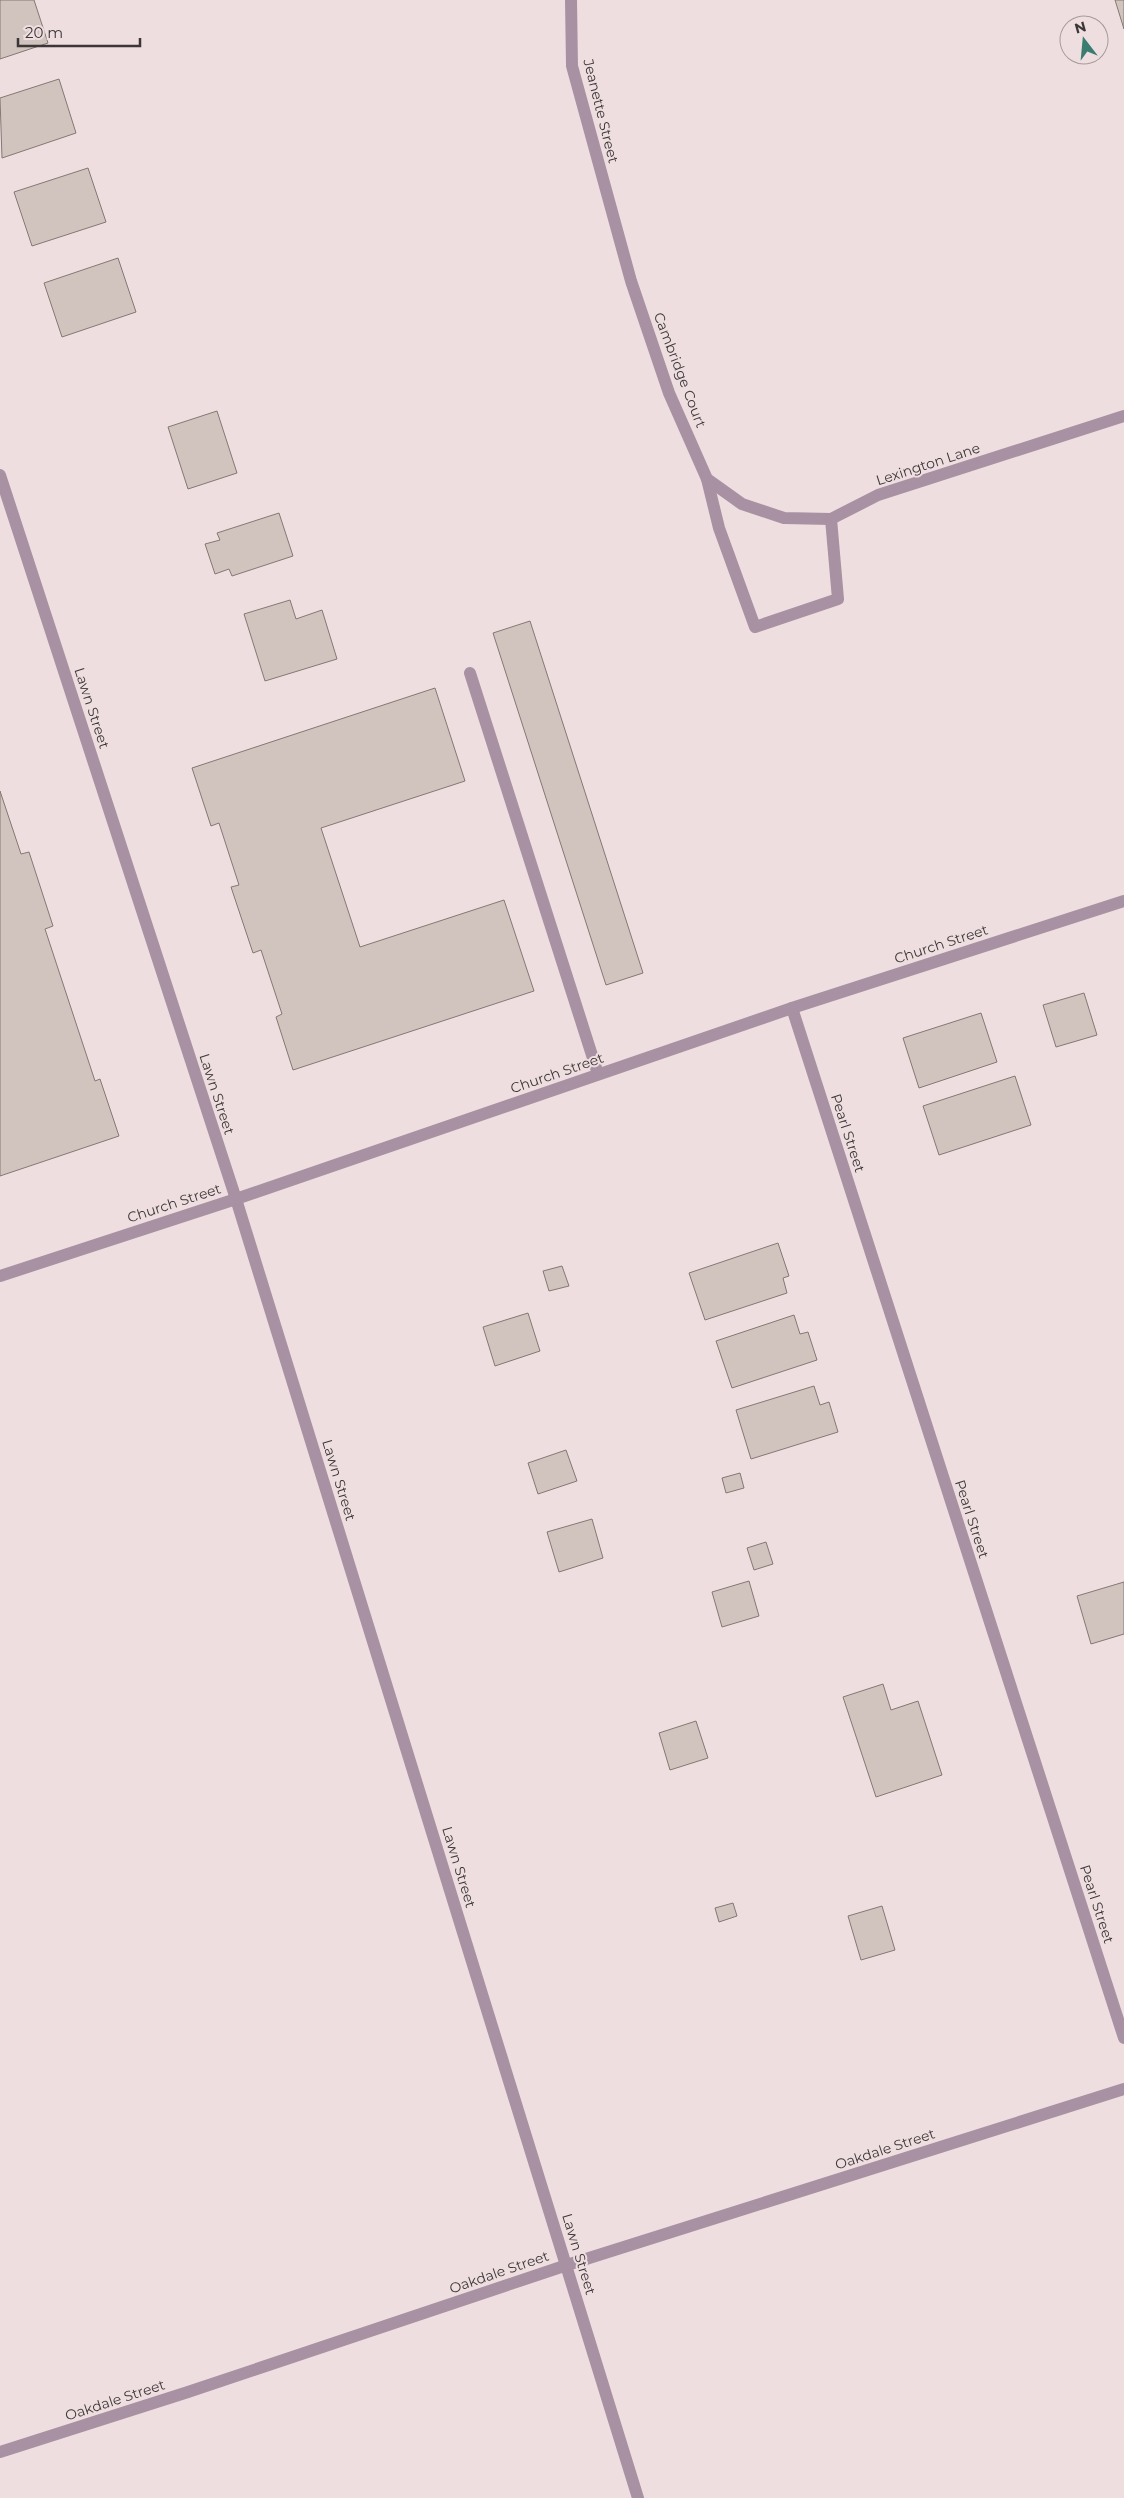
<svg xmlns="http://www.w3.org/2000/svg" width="1124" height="2498" font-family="Montserrat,sans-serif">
	<rect width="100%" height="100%" fill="#eedee0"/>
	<!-- building -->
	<g fill="#d1c3bd" stroke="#857873">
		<polygon points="0,0 34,0 48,43 0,59"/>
		<polygon points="1115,0 1124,0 1124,29"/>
		<polygon points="59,79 76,133 2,158 0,98"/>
		<polygon points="88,168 106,222 32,246 14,192"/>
		<polygon points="118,258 136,312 62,337 44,283"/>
		<polygon points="217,411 237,473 188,489 168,427"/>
		<polygon points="279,513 293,556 232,576 229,569 215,574 205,544 220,540 217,533"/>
		<polygon points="290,600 296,619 322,610 337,659 265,681 244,614"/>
		<polygon points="530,621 643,973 606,985 493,633"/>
		<polygon points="435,688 465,781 321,828 360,947 504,900 534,991 293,1070 276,1017 282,1014 261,950 253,953 231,887 239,885 219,823 211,826 192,768"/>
		<polygon points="0,791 21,854 29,852 53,926 45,929 95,1081 100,1079 119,1136 0,1176"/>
		<polygon points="1084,993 1097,1035 1056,1047 1043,1005"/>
		<polygon points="981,1013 997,1062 919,1088 903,1038"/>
		<polygon points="1015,1076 1031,1125 939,1155 923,1106"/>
		<polygon points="778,1243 789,1276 783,1278 787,1293 705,1320 689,1273"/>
		<polygon points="562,1266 569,1286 549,1291 543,1271"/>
		<polygon points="528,1313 540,1351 495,1366 483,1327"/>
		<polygon points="794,1315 800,1334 808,1332 817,1360 732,1388 716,1341"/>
		<polygon points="814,1386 820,1405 829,1402 838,1432 751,1459 736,1410"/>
		<polygon points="566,1450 577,1481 538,1494 528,1463"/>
		<polygon points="740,1473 744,1488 726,1493 722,1478"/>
		<polygon points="592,1519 603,1558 559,1572 547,1532"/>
		<polygon points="766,1542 773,1564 754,1570 747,1548"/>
		<polygon points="749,1581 759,1616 722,1627 712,1592"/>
		<polygon points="1124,1582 1124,1634 1091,1644 1077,1596"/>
		<polygon points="883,1684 891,1710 918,1701 942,1775 876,1797 843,1697"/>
		<polygon points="696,1721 708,1758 670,1770 659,1733"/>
		<polygon points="733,1903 737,1916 719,1922 715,1908"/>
		<polygon points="882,1906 895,1950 861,1960 848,1916"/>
	</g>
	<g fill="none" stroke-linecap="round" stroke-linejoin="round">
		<!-- service -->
		<polyline stroke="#a891a2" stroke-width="12" points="470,673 598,1074"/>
		<!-- minor -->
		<g stroke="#a891a2" stroke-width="12">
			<polyline points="571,0 572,66 631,281 669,393 707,479 742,504 784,518 831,519 878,495 1124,416"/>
			<polyline points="0,475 236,1199 638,2498"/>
			<polyline points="707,479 719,528 755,627 838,599 831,519"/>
			<polyline points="792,1008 1124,2038"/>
			<polyline points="0,1276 236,1199 792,1008 1124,901"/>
			<polyline points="0,2452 188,2392 567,2265 1124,2089"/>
		</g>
	</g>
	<g text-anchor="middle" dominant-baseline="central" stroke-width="4" stroke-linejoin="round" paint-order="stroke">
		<!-- street labels -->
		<g font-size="14" fill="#3c3637" stroke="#eedee0">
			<text transform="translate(601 111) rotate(76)">Jeanette Street</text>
			<text transform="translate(680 370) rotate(69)">Cambridge Court</text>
			<text transform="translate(928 464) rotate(-18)">Lexington Lane</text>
			<text transform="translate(92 708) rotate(72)">Lawn Street</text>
			<text transform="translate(941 944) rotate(-18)">Church Street</text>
			<text transform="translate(557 1073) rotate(-19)">Church Street</text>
			<text transform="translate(217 1094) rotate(72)">Lawn Street</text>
			<text transform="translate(848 1133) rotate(72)">Pearl Street</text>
			<text transform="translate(174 1203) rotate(-18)">Church Street</text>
			<text transform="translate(339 1480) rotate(73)">Lawn Street</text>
			<text transform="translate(972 1519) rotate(72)">Pearl Street</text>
			<text transform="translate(459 1867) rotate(73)">Lawn Street</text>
			<text transform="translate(1097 1904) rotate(72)">Pearl Street</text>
			<text transform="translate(885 2149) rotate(-18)">Oakdale Street</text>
			<text transform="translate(579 2254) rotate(73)">Lawn Street</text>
			<text transform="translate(499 2272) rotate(-19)">Oakdale Street</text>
			<text transform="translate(115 2400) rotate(-18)">Oakdale Street</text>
		</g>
	</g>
	<!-- north arrow -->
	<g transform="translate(1084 40) rotate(344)"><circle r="24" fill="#eedee0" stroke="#a79b9c"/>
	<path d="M0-4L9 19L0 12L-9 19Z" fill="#3a7d70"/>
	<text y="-8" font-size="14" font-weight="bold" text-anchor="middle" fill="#3c3637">N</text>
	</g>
	<!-- scale -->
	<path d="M18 38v8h122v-8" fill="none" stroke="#3c3637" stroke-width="2.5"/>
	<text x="25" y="38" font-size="15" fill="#3c3637" stroke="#eedee0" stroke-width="4" paint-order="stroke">20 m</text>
</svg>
